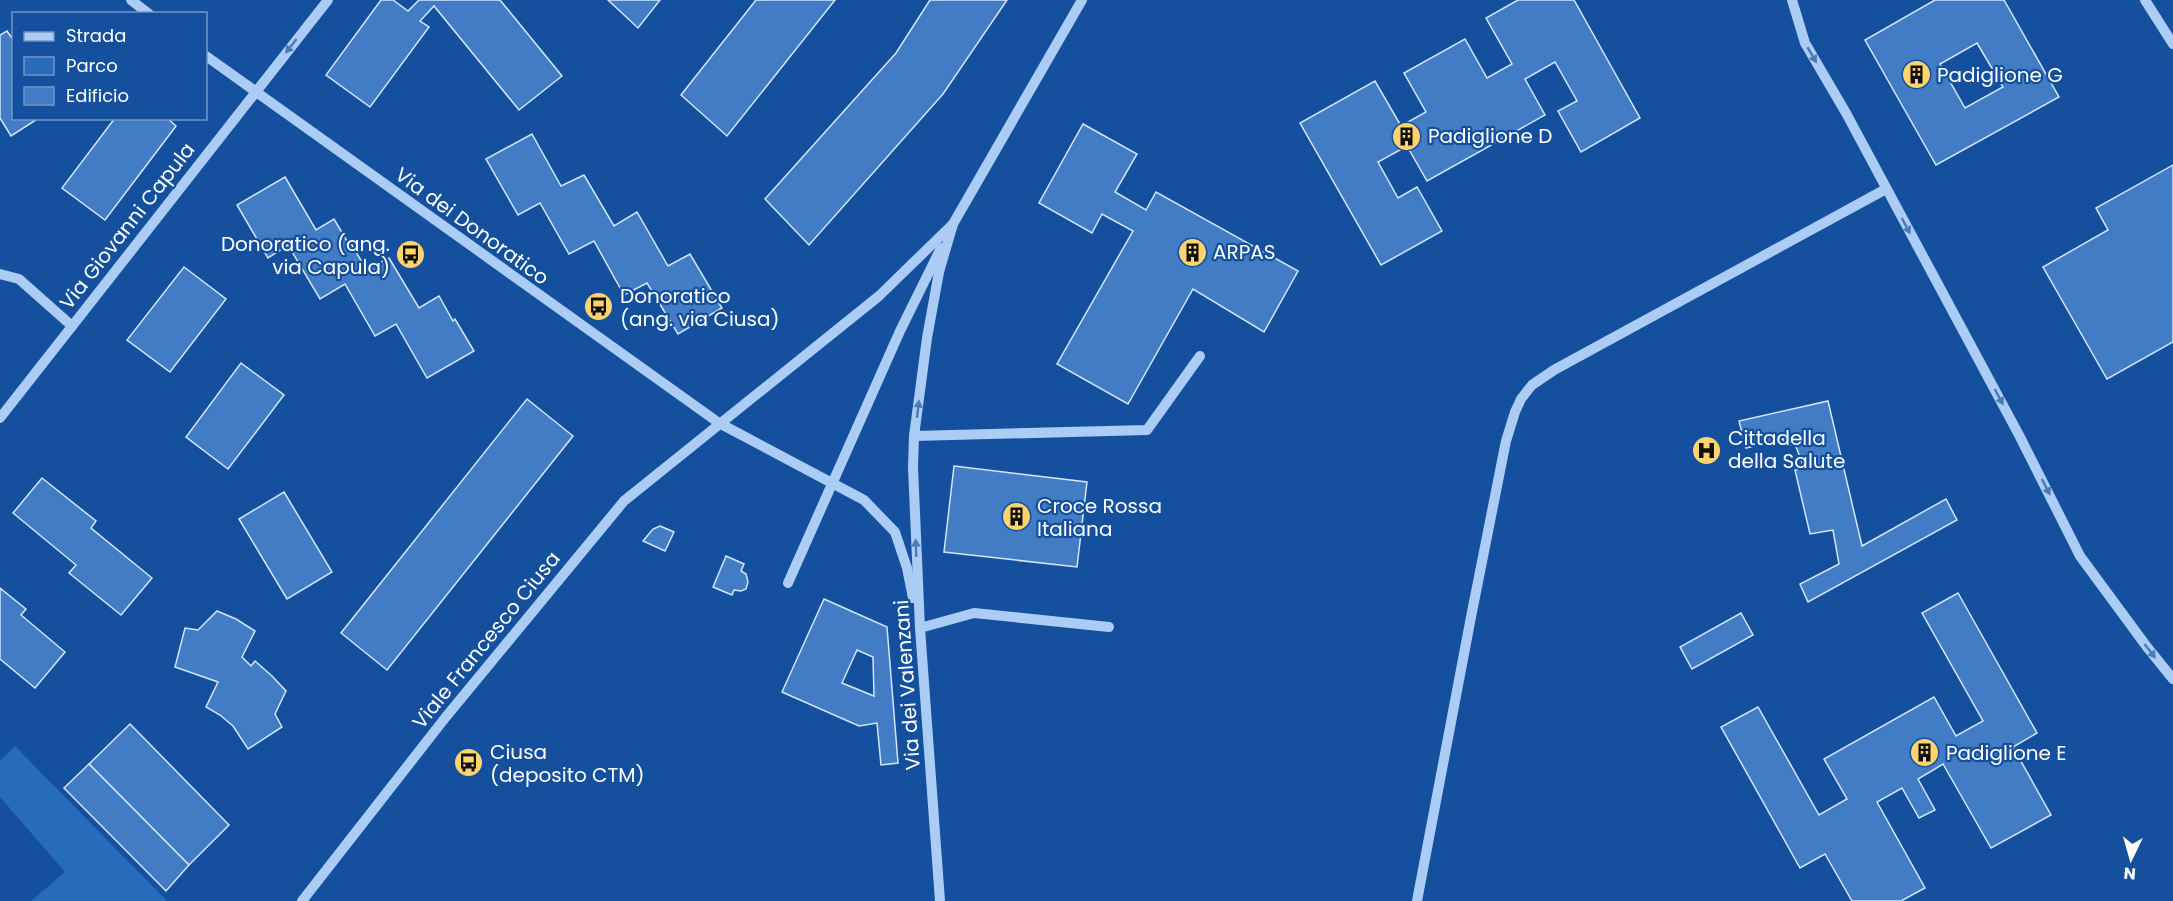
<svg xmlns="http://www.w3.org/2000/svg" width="2173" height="901" font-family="Poppins,sans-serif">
	<rect width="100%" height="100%" fill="#14509d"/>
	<!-- green -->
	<polygon fill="#276bbb" points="15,746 167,901 31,901 65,872 0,797 0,761"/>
	<!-- building -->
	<g fill="#417cc5" stroke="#d3e6fd" stroke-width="1.5" fill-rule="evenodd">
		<polygon points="381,0 393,0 408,11 419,0 500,0 562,76 519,110 434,6 420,21 429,27 370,107 326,75"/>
		<polygon points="608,0 660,0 638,28"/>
		<polygon points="756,0 835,0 727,136 681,95"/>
		<polygon points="930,0 1007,0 943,94 809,245 765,199 896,53"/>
		<polygon points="1518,0 1574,0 1640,118 1581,152 1558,111 1577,101 1555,62 1525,79 1545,115 1427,181 1407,146 1378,162 1398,198 1417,187 1442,231 1381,265 1300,123 1375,81 1401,126 1426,112 1404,73 1465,39 1487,78 1512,64 1486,18"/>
		<path d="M 1935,0 L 2004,0 L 2059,97 L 1936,165 L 1865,40 ZM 1977,43 L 2003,87 L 1965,108 L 1940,64 Z"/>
		<polygon points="7,31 14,41 14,118 39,118 11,136 0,118 0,35"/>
		<polygon points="115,118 167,118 176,126 105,220 62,188"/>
		<polygon points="1083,124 1137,154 1115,192 1146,210 1156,192 1298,271 1264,332 1193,289 1128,404 1057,364 1133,231 1102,214 1092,233 1039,203"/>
		<polygon points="532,134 561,186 584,175 614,226 637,212 668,266 690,254 722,308 678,334 647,283 624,295 594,241 569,254 540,203 518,215 486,159"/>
		<polygon points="2173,165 2173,342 2107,379 2043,267 2108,230 2096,208"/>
		<polygon points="285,177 316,230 334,219 347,241 349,240 366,269 389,258 419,308 439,296 453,321 455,319 474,351 427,378 396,324 375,336 345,284 320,299 288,245 268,258 237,205"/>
		<polygon points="184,267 226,299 170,372 127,340"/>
		<polygon points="241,363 284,395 228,469 186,437"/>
		<polygon points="527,399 573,436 387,670 341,633"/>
		<polygon points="1828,401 1862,546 1946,499 1957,520 1808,602 1800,584 1839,564 1833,530 1810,534 1795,470 1804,468 1795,444 1785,446 1783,439 1746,448 1739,421"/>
		<polygon points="954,466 1087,482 1077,567 944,552"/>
		<polygon points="42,478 96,521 91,528 152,578 121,615 69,573 76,565 13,513"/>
		<polygon points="284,492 332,572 287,599 239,519"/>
		<polygon points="660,526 674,532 665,551 643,541 653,529"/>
		<polygon points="726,556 744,564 741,571 746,574 748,582 746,589 741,591 734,590 732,595 713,587"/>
		<polygon points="0,588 26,609 21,615 65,652 35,688 0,659"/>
		<polygon points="1958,593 2037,733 2013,747 2051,815 1991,848 1943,764 1918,779 1935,810 1919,818 1902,788 1877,802 1925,888 1901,901 1852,901 1825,854 1800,868 1721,727 1758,707 1819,815 1847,799 1824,759 1934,697 1956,736 1983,721 1922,613"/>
		<path d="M 824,599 L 887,627 L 898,763 L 881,765 L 877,723 L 859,726 L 782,692 ZM 857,650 L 873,657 L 874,696 L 842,683 Z"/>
		<polygon points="217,611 236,619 255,631 242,657 251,666 255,661 272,676 286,691 275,714 282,727 248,749 233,726 220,715 206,707 218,682 175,667 185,628 198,630"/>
		<polygon points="1741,613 1753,635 1692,669 1680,647"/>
		<polygon points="130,724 229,825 189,865 89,764"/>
		<polygon points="89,764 189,865 166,891 64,788"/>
	</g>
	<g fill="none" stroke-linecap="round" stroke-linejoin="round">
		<!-- minor -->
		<g stroke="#abccf4" stroke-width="10">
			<polyline points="131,0 149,14"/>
			<polyline points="1792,0 1805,43 1846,113 2019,435 2080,556 2147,647 2173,679"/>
			<polyline points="2145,0 2173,44"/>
			<polyline points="206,56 719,423 864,500 895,532 907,568 913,598"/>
			<polyline points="0,274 19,279 72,326"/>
			<polyline points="0,418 328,0"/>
			<polyline points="914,436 1147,430 1200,356"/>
			<polyline points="788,583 900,331 941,248"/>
			<polyline points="920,628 974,613 1109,627"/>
			<polyline points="302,901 445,718 624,501 879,296 953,224"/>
			<polyline points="940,901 920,628 913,467 914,436 927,338 939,272 953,224 1082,0"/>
			<polyline points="1417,901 1471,617 1506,441 1515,412 1521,399 1532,385 1554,370 1886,189"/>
		</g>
	</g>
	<!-- one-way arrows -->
	<defs><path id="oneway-solid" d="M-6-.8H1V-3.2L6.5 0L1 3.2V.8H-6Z" transform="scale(1.5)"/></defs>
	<g fill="#497bbb">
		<use href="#oneway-solid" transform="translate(291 46) rotate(128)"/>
		<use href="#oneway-solid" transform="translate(1812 55) rotate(60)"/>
		<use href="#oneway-solid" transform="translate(1906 226) rotate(62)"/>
		<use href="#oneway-solid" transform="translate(1999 397) rotate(62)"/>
		<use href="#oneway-solid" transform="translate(918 409) rotate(-83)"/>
		<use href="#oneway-solid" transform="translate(2046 487) rotate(63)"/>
		<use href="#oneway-solid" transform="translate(916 548) rotate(-92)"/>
		<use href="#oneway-solid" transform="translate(2150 651) rotate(52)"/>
	</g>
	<!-- icons -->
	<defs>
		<symbol id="building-disc" viewBox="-11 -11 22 22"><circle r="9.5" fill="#ffd46d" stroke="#14509d"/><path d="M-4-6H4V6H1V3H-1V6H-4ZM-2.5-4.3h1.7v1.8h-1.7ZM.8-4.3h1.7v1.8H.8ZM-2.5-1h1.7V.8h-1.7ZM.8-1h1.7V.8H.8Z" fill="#111"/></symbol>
		<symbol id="bus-disc" viewBox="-11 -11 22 22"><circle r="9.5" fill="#ffd46d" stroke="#14509d"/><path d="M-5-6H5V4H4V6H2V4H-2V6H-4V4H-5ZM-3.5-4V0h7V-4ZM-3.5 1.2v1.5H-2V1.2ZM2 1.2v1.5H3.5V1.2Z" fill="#111"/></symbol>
		<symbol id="hospital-disc" viewBox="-11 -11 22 22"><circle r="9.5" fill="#ffd46d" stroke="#14509d"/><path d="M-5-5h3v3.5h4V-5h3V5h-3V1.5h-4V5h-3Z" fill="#111"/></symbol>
	</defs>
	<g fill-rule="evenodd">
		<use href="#building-disc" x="1900" y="58" width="33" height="33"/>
		<use href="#building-disc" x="1390" y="120" width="33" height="33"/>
		<use href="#building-disc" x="1176" y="236" width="33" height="33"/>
		<use href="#bus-disc" x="394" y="238" width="33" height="33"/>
		<use href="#bus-disc" x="582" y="290" width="33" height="33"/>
		<use href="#hospital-disc" x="1690" y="434" width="33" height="33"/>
		<use href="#building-disc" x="1000" y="500" width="33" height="33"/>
		<use href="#building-disc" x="1908" y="736" width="33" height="33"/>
		<use href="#bus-disc" x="452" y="746" width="33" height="33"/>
	</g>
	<g text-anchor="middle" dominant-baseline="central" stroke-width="4.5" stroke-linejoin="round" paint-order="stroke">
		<!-- poi labels -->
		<g font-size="20" fill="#fff" stroke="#14509d" text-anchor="start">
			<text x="1937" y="75">Padiglione G</text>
			<text x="1428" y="136">Padiglione D</text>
			<text x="390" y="244" text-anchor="end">Donoratico (ang.<tspan x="390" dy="23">via Capula)</tspan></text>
			<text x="1213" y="252">ARPAS</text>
			<text x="620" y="296">Donoratico<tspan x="620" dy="23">(ang. via Ciusa)</tspan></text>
			<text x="1728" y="438">Cittadella<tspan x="1728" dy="23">della Salute</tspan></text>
			<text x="1037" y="506">Croce Rossa<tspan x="1037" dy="23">Italiana</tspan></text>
			<text x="490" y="752">Ciusa<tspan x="490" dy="23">(deposito CTM)</tspan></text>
			<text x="1946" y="753">Padiglione E</text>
		</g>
		<!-- street labels -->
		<g font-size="20" fill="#fff" stroke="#14509d">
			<text transform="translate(127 226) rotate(-52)">Via Giovanni Capula</text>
			<text transform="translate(472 226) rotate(36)">Via dei Donoratico</text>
			<text transform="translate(486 640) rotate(-51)">Viale Francesco Ciusa</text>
			<text transform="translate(907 685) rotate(-94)">Via dei Valenzani</text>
		</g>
	</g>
	<!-- legend -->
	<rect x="12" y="12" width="195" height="108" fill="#14509d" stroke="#7296c4" stroke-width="1.5"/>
	<rect x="24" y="32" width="30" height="9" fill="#abccf4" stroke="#7296c4" stroke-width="1.5"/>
	<text x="66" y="42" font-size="18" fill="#ffffff">Strada</text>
	<rect x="24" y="57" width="30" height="18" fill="#276bbb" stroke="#7296c4" stroke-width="1.5"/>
	<text x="66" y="72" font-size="18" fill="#ffffff">Parco</text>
	<rect x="24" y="87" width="30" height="18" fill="#417cc5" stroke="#7296c4" stroke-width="1.5"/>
	<text x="66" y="102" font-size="18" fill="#ffffff">Edificio</text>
	<!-- north arrow -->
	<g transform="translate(2131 859) rotate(185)" stroke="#14509d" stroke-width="4.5" paint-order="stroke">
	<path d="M0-4.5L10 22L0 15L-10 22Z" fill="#ffffff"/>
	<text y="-9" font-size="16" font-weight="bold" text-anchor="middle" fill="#ffffff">N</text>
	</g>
</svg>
